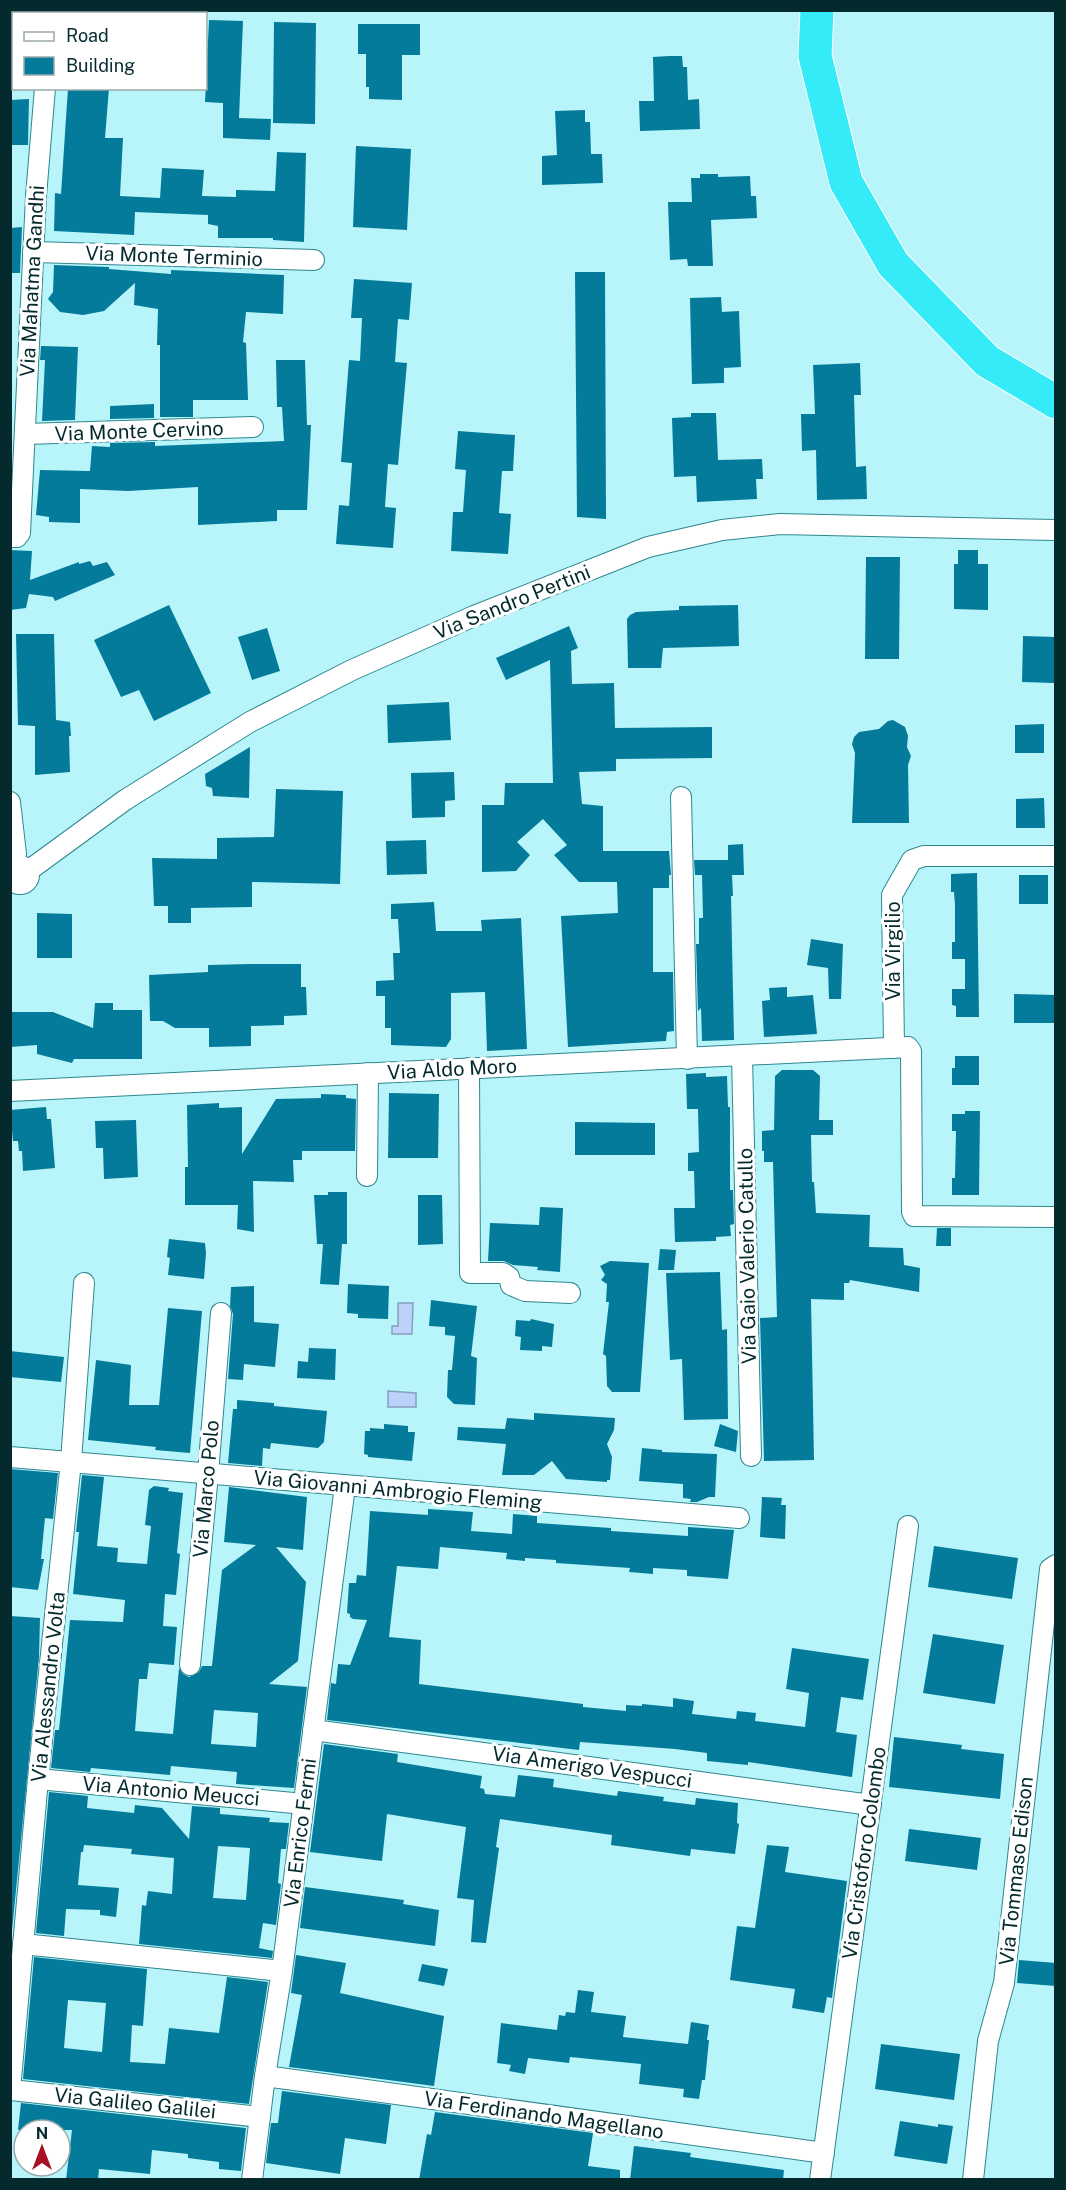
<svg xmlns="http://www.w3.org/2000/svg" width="1066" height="2190" font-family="'Public Sans',sans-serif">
	<rect width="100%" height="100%" fill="#b8f5fb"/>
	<!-- water -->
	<g fill="#bdd2fa" stroke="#86a0bd" stroke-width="1.5">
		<polygon points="398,1303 413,1303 412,1334 392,1334 392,1326 398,1326"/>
		<polygon points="388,1391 416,1393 416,1407 388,1407"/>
	</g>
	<!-- building -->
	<g fill="#047b9a" fill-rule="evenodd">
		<polygon points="209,20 243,21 239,118 271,119 270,140 223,138 223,103 205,102"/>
		<polygon points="274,22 316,23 315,124 273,123"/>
		<polygon points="358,24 420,24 420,55 402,55 402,100 369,99 369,87 366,87 366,54 358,54"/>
		<polygon points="669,56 682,56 683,67 687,67 688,100 699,99 700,129 640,131 639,101 654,101 653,57"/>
		<polygon points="68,88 109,88 105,138 123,138 120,196 160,198 162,168 204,170 202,196 236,197 236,190 275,191 277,152 306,153 304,242 273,240 273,238 218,238 218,226 208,224 208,215 135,212 134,235 54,231 55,193 61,194"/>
		<polygon points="29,99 28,145 10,145 10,100"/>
		<polygon points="585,110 585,122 590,122 591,154 602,154 603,183 542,185 542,156 557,155 555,111"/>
		<polygon points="356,146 411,149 407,230 353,227"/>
		<polygon points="700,174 718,174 718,177 750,176 751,196 756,196 757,218 711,220 713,266 688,266 687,259 670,260 668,202 692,202 691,178 700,178"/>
		<polygon points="22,227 20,273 10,273 10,228"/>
		<polygon points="54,265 109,267 109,269 171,274 171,270 284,275 283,314 246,312 243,342 246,343 248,400 193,400 193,417 160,417 160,345 157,345 158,309 134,305 135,283 104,311 83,315 60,312 48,299 53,292"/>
		<polygon points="575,272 605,272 606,519 577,517"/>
		<polygon points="354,279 412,283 409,320 398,319 395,362 407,363 398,465 388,464 385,507 396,508 393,548 336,544 339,505 349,506 352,463 341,462 349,360 360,361 362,318 351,318"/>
		<polygon points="721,297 722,312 739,311 741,367 724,368 724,383 692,384 690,298"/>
		<polygon points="41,346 78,347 75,420 42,421 45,360 40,360"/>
		<polygon points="276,360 305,360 307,425 311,425 307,510 277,510 277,521 198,525 198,487 128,491 80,489 80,523 49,522 49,517 36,515 40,470 90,471 92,446 110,447 110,443 155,442 155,446 284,441 282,407 277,407"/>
		<polygon points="860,363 861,395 854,395 856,467 866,466 867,499 817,500 816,450 802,451 801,414 815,414 813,365"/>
		<polygon points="154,404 154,418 110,419 110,406"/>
		<polygon points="691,413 716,413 718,460 762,459 763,479 756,479 757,499 697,502 696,476 674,477 672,418 691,417"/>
		<polygon points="458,431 515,435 513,471 502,471 499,513 511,514 508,554 451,551 453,512 463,512 466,470 455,469"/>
		<polygon points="10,550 32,551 30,580 79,562 79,564 90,561 93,566 107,562 115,575 55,601 53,597 29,594 26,608 10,610"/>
		<polygon points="958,550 978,550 978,564 988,564 988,610 954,609 954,564 958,564"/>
		<polygon points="866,557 900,557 899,659 865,659"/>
		<polygon points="169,605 211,693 154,721 139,690 121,697 94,640"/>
		<polygon points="738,605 739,646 663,648 661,668 628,668 627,619 630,615 636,612 679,610 679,606"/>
		<polygon points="569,626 578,648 571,651 572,684 614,683 615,728 712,727 712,758 616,759 616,771 579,772 582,804 603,806 603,851 669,851 671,875 669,875 669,888 653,888 653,972 673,972 674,1031 667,1032 666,1041 568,1047 561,916 618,913 617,882 579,882 554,855 567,845 543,819 517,842 530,855 516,871 482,872 482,805 504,805 505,783 553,783 550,660 506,680 496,658"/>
		<polygon points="267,628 280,671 252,680 238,637"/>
		<polygon points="16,634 54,634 56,720 70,722 71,736 69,736 70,772 35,775 35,726 18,725"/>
		<polygon points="1023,636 1056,637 1054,683 1022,682"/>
		<polygon points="449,702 451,740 388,743 387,705"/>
		<polygon points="893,720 905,727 908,736 907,747 911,756 908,765 909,823 852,823 855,753 852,744 854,737 859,732 879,729 888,721"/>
		<polygon points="1044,724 1044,753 1015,753 1015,725"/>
		<polygon points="250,747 249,798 213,796 212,788 206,786 205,774"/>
		<polygon points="454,772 455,800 445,801 445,817 412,818 411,773"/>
		<polygon points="276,789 343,791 340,884 252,882 252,907 191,908 191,923 168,923 168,906 154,906 152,858 217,859 217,838 274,837"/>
		<polygon points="1044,798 1045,828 1016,828 1016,799"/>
		<polygon points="426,840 427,874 387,875 386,841"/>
		<polygon points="743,844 744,875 732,875 733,896 731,896 734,1040 702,1041 701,1008 698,1011 696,944 699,944 699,918 703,918 702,875 695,875 694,860 728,860 728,845"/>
		<polygon points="977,873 979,1017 956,1017 956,1006 952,1005 952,989 965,989 965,959 952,959 952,942 955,942 955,905 954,892 951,892 951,874"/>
		<rect x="1019" y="875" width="29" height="29"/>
		<polygon points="434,902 436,931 482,931 481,920 521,918 527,1049 487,1051 485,992 451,993 451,1039 446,1047 391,1045 391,1028 385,1028 385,996 376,996 376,981 394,980 393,953 400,953 398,919 391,919 391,904"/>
		<polygon points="37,913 72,914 72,958 37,958"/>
		<polygon points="811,939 843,944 841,999 829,999 828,968 807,965"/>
		<polygon points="250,964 301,964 301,987 306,987 307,1015 284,1016 284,1025 251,1026 251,1046 209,1047 209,1028 175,1028 163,1021 150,1021 149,975 208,972 208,965"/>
		<polygon points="787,987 787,997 813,995 817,1034 764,1037 762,1001 770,1000 769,988"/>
		<polygon points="1014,994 1056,995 1056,1023 1014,1023"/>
		<polygon points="95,1003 113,1003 113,1010 142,1010 142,1059 74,1059 72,1063 37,1054 37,1045 10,1047 10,1012 53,1012 93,1028"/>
		<polygon points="955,1056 979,1056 979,1085 952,1085 952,1068 955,1068"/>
		<polygon points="782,1070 813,1070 820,1076 819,1120 833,1120 833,1135 811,1135 812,1182 814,1182 816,1213 870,1215 869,1247 903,1248 904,1265 920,1268 919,1292 850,1280 849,1283 844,1283 844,1300 811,1299 814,1460 764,1461 760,1318 777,1317 773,1162 764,1162 764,1151 762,1151 762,1131 774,1130 775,1076"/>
		<polygon points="706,1073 706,1077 727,1076 728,1107 730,1107 730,1190 733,1190 734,1224 730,1225 731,1236 716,1237 716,1241 675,1242 674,1208 695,1208 694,1171 688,1171 688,1153 699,1152 698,1109 687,1109 686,1074"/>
		<polygon points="389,1093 439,1094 438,1158 388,1158"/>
		<polygon points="321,1094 346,1095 346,1098 356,1099 355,1151 302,1151 302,1160 293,1160 294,1182 253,1181 254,1232 237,1229 238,1205 185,1205 185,1167 188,1167 187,1105 219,1103 219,1108 242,1107 242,1154 276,1099 321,1098"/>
		<polygon points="46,1107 47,1119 51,1119 55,1168 23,1171 22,1151 19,1151 18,1141 13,1141 10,1110"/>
		<polygon points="965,1111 980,1111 979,1195 952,1195 952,1178 955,1178 956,1131 952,1131 952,1114 965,1114"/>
		<polygon points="136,1120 138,1177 104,1179 103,1148 96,1148 95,1121"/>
		<polygon points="575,1122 655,1123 655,1155 575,1155"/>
		<polygon points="328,1192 347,1192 347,1244 342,1244 339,1285 320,1284 323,1244 317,1244 314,1195 328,1195"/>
		<polygon points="418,1195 442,1195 443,1244 418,1245"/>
		<polygon points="540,1207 563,1208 560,1272 537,1270 538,1267 513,1265 504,1261 488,1261 490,1223 539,1225"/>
		<polygon points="937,1228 951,1228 951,1246 936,1246"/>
		<polygon points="169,1239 205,1243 206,1253 204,1279 168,1275 170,1258 167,1257"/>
		<polygon points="660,1249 676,1250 674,1270 658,1270"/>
		<polygon points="610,1261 649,1263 640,1392 612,1392 607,1386 606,1356 603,1354 609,1302 606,1302 607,1284 601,1280 605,1275 600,1266"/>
		<polygon points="720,1272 722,1330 727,1329 728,1419 684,1420 682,1359 670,1360 666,1273"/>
		<polygon points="348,1284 389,1286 388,1319 358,1318 358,1314 347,1313"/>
		<polygon points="254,1286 254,1322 279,1324 275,1367 244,1364 243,1380 228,1379 233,1314 230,1306 231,1287"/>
		<polygon points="431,1300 477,1306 471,1356 477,1358 475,1405 454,1404 447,1397 448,1370 452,1370 455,1336 445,1335 445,1327 429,1326"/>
		<polygon points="168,1308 202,1311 190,1453 155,1450 156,1447 88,1440 96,1360 131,1365 129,1405 159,1405"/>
		<polygon points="531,1319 554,1324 552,1347 542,1346 542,1351 520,1350 521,1337 515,1336 516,1320 530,1321"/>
		<polygon points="309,1348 336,1349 335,1380 297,1378 298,1361 308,1362"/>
		<polygon points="10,1351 64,1357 61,1382 10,1377"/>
		<polygon points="237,1400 274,1403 274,1406 327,1411 324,1442 318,1448 271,1443 270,1449 263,1448 262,1466 228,1463 233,1409 237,1409"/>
		<polygon points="534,1413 615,1418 614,1430 607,1444 612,1457 610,1480 607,1480 607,1482 566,1479 552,1461 534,1475 502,1475 506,1444 457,1440 458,1427 505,1429 507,1418 534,1420"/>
		<polygon points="384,1424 408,1426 408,1432 415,1432 412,1461 368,1457 368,1455 364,1454 365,1431 370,1431 370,1428 384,1429"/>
		<polygon points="720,1424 738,1431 736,1452 714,1446"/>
		<polygon points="642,1448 662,1450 662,1452 717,1454 715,1497 709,1497 697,1502 690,1502 691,1499 683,1498 683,1484 639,1481"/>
		<polygon points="10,1469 58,1473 53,1519 45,1518 41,1559 44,1559 38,1590 10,1587"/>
		<path d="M 82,1475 L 104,1477 L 97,1546 L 118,1548 L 117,1562 L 147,1564 L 151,1526 L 145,1525 L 149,1490 L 154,1486 L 169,1488 L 168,1491 L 183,1493 L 177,1553 L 180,1554 L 176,1595 L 165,1594 L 163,1626 L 177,1627 L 174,1665 L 149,1663 L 147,1679 L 139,1679 L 135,1731 L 173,1734 L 179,1668 L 183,1674 L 189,1677 L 199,1672 L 202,1666 L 212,1666 L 222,1570 L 256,1545 L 224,1542 L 229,1487 L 307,1497 L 303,1550 L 276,1547 L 306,1582 L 298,1661 L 269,1684 L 307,1687 L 294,1788 L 236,1784 L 237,1772 L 171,1766 L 170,1775 L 91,1768 L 90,1772 L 51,1768 L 55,1730 L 59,1730 L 70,1620 L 123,1622 L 125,1600 L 73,1594 L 79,1532 L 76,1532 ZM 214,1710 L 258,1713 L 256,1747 L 211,1744 Z"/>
		<polygon points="762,1497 782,1498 781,1505 786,1505 785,1539 760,1537"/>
		<polygon points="428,1509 473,1512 471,1531 512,1534 513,1514 537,1516 537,1523 611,1528 611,1531 688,1536 688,1527 734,1530 728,1579 687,1576 687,1570 653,1568 653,1574 629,1572 630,1568 556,1563 556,1560 525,1558 525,1561 506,1559 507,1553 440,1547 438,1569 397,1566 389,1637 421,1640 419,1684 583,1704 583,1707 626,1711 626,1705 642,1706 642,1704 673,1707 673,1698 694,1701 692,1714 736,1719 737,1711 756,1713 755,1721 805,1727 809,1693 786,1689 792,1648 869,1659 863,1700 841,1697 836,1732 857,1735 852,1777 748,1762 748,1765 707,1761 707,1753 675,1749 580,1742 579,1750 327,1720 331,1683 336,1684 338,1664 350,1665 367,1620 353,1619 350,1617 350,1614 347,1613 349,1583 356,1583 357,1575 366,1576 370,1511 428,1515"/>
		<polygon points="934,1546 1018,1558 1012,1599 928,1587"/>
		<polygon points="10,1616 40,1618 39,1657 10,1951"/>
		<polygon points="933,1634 1004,1645 995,1704 923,1693"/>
		<polygon points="894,1737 962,1745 961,1749 1004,1754 1000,1799 889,1787"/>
		<polygon points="324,1744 398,1754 397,1762 482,1776 480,1788 484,1789 485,1794 515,1797 518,1775 554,1779 553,1787 617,1796 618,1791 664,1797 663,1801 695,1805 696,1798 738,1803 737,1823 739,1824 735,1854 691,1849 690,1856 626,1847 611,1845 612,1835 500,1819 496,1847 499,1848 486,1943 471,1942 474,1900 457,1898 466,1827 387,1814 382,1861 310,1852"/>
		<path d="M 49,1792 L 88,1796 L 87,1808 L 134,1813 L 135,1805 L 162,1808 L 189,1839 L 192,1806 L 220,1808 L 220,1814 L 270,1818 L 269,1822 L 289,1823 L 286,1849 L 281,1849 L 278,1883 L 281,1884 L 276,1925 L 263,1923 L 259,1948 L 273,1951 L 272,1958 L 139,1944 L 142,1905 L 146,1906 L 148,1891 L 172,1894 L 174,1858 L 131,1854 L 132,1849 L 84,1845 L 83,1852 L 81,1852 L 78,1885 L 119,1888 L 116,1917 L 100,1915 L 100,1910 L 66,1909 L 64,1936 L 36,1933 ZM 218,1846 L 250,1848 L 246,1900 L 213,1898 Z"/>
		<polygon points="909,1829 981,1838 977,1870 905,1861"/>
		<polygon points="767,1845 789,1847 785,1872 847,1881 832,1998 827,1997 824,2013 792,2008 795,1989 730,1980 737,1926 755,1928"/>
		<polygon points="305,1887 404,1900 403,1904 439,1910 435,1946 300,1928"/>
		<polygon points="296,1955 346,1963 340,1993 444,2016 434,2086 289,2067 302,1995 291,1993"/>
		<path d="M 34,1957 L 147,1969 L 143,2026 L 132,2025 L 130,2062 L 165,2064 L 169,2028 L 219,2033 L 227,1977 L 268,1982 L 249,2104 L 23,2079 ZM 68,2000 L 106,2003 L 102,2052 L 64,2048 Z"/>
		<polygon points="1019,1960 1056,1963 1056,1986 1017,1983"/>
		<polygon points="422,1964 448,1969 444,1986 418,1981"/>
		<polygon points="578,1990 594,1992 591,2012 626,2016 623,2037 688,2044 691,2022 709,2025 707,2040 709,2040 705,2080 702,2080 699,2099 683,2097 684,2089 639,2084 641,2064 570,2057 569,2063 528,2058 525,2074 509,2071 511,2065 497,2063 501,2023 557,2030 559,2015 565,2016 566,2012 575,2013"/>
		<polygon points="881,2044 960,2054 954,2100 875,2089"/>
		<polygon points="282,2091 391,2105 386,2144 345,2138 340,2174 266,2163 271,2123 278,2123"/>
		<polygon points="21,2103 246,2128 241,2171 219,2169 219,2162 188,2158 188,2154 152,2150 150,2174 99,2169 98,2180 66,2180 72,2130 18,2130"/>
		<polygon points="435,2112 593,2133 588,2166 620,2170 620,2180 419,2180 427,2134 431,2135"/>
		<polygon points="900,2121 938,2127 938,2124 953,2126 947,2164 894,2156"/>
		<polygon points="634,2146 691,2153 690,2157 784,2170 783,2180 630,2180"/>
	</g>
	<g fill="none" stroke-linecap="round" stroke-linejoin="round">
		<defs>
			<g id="minor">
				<polyline points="53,14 53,10"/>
				<polyline points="33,252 314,260"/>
				<polyline points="25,434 253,427"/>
				<polyline points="10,537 17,537 20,533 36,196 45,88"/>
				<polyline points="681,797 687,1059"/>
				<polyline points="10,802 16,854 15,868"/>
				<circle cx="20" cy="875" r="9"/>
				<polyline points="28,871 125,800 250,722 352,670 474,616 648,547 722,530 780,524 1056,530"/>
				<polyline points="894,1048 892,895 912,860 924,856 1056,856"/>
				<polyline points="742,1056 751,1456"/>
				<polyline points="469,1068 470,1273 503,1273 509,1277 511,1285 525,1291 570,1293"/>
				<polyline points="10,1091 908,1047 911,1051 912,1212 914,1216 1056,1217"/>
				<polyline points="367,1176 368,1073"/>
				<polyline points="10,1457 739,1518"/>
				<polyline points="190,1665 208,1474 221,1313"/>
				<polyline points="313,1730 871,1805"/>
				<polyline points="38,1779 304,1804"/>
				<polyline points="23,1944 282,1971"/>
				<polyline points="265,2076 824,2153"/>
				<polyline points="10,2090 38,1779 71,1461 84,1283"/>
				<polyline points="11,2090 260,2117"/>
				<polyline points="252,2180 265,2076 282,1971 345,1486"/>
				<polyline points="820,2180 908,1526"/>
				<polyline points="973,2180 988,2041 1004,1983 1050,1569 1056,1565"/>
			</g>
			<polyline id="trunk" points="817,10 815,56 846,182 893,264 987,361 1056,402"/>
		</defs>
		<!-- minor casing -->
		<use href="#minor" stroke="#2e878f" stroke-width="22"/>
		<!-- trunk casing -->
		<use href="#trunk" stroke="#fff" stroke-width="35"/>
		<!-- minor -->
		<use href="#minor" stroke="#fff" stroke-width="20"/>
		<!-- trunk -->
		<use href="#trunk" stroke="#36ebf8" stroke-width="33"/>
	</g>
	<g text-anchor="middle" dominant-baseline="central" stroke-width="6" stroke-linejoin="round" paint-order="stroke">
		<!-- street labels -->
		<g font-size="20" fill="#042a2e" stroke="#fff">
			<text transform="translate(174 256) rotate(2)">Via Monte Terminio</text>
			<text transform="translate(32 281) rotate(-87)">Via Mahatma Gandhi</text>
			<text transform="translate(139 431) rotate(-2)">Via Monte Cervino</text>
			<text transform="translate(512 602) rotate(-22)">Via Sandro Pertini</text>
			<text transform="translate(893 951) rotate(-90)">Via Virgilio</text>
			<text transform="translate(452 1069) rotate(-3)">Via Aldo Moro</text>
			<text transform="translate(747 1256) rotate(-91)">Via Gaio Valerio Catullo</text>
			<text transform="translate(206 1489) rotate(-85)">Via Marco Polo</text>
			<text transform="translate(398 1490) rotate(5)">Via Giovanni Ambrogio Fleming</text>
			<text transform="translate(48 1687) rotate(-84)">Via Alessandro Volta</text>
			<text transform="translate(592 1767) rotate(8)">Via Amerigo Vespucci</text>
			<text transform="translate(171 1791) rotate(5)">Via Antonio Meucci</text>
			<text transform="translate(300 1833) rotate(-83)">Via Enrico Fermi</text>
			<text transform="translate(864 1853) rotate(-82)">Via Cristoforo Colombo</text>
			<text transform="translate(1016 1871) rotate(-84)">Via Tommaso Edison</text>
			<text transform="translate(135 2103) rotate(6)">Via Galileo Galilei</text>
			<text transform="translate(544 2115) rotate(8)">Via Ferdinando Magellano</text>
		</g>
	</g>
	<!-- border -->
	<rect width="1066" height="2190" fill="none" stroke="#042a2e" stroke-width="24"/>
	<!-- legend -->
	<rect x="12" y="12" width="195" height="78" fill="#ffffff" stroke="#9baaab" stroke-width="1.5"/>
	<rect x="24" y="32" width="30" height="9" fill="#ffffff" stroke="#9baaab" stroke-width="1.5"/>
	<text x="66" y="42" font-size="18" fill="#042a2e">Road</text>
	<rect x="24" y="57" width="30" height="18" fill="#047b9a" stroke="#9baaab" stroke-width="1.5"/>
	<text x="66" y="72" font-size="18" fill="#042a2e">Building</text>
	<!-- north arrow -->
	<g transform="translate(42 2148)"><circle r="28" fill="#ffffff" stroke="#9baaab" stroke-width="1.5"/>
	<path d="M0-4.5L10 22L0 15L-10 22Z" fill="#a81123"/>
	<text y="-9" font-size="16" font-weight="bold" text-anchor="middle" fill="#042a2e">N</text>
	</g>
</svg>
